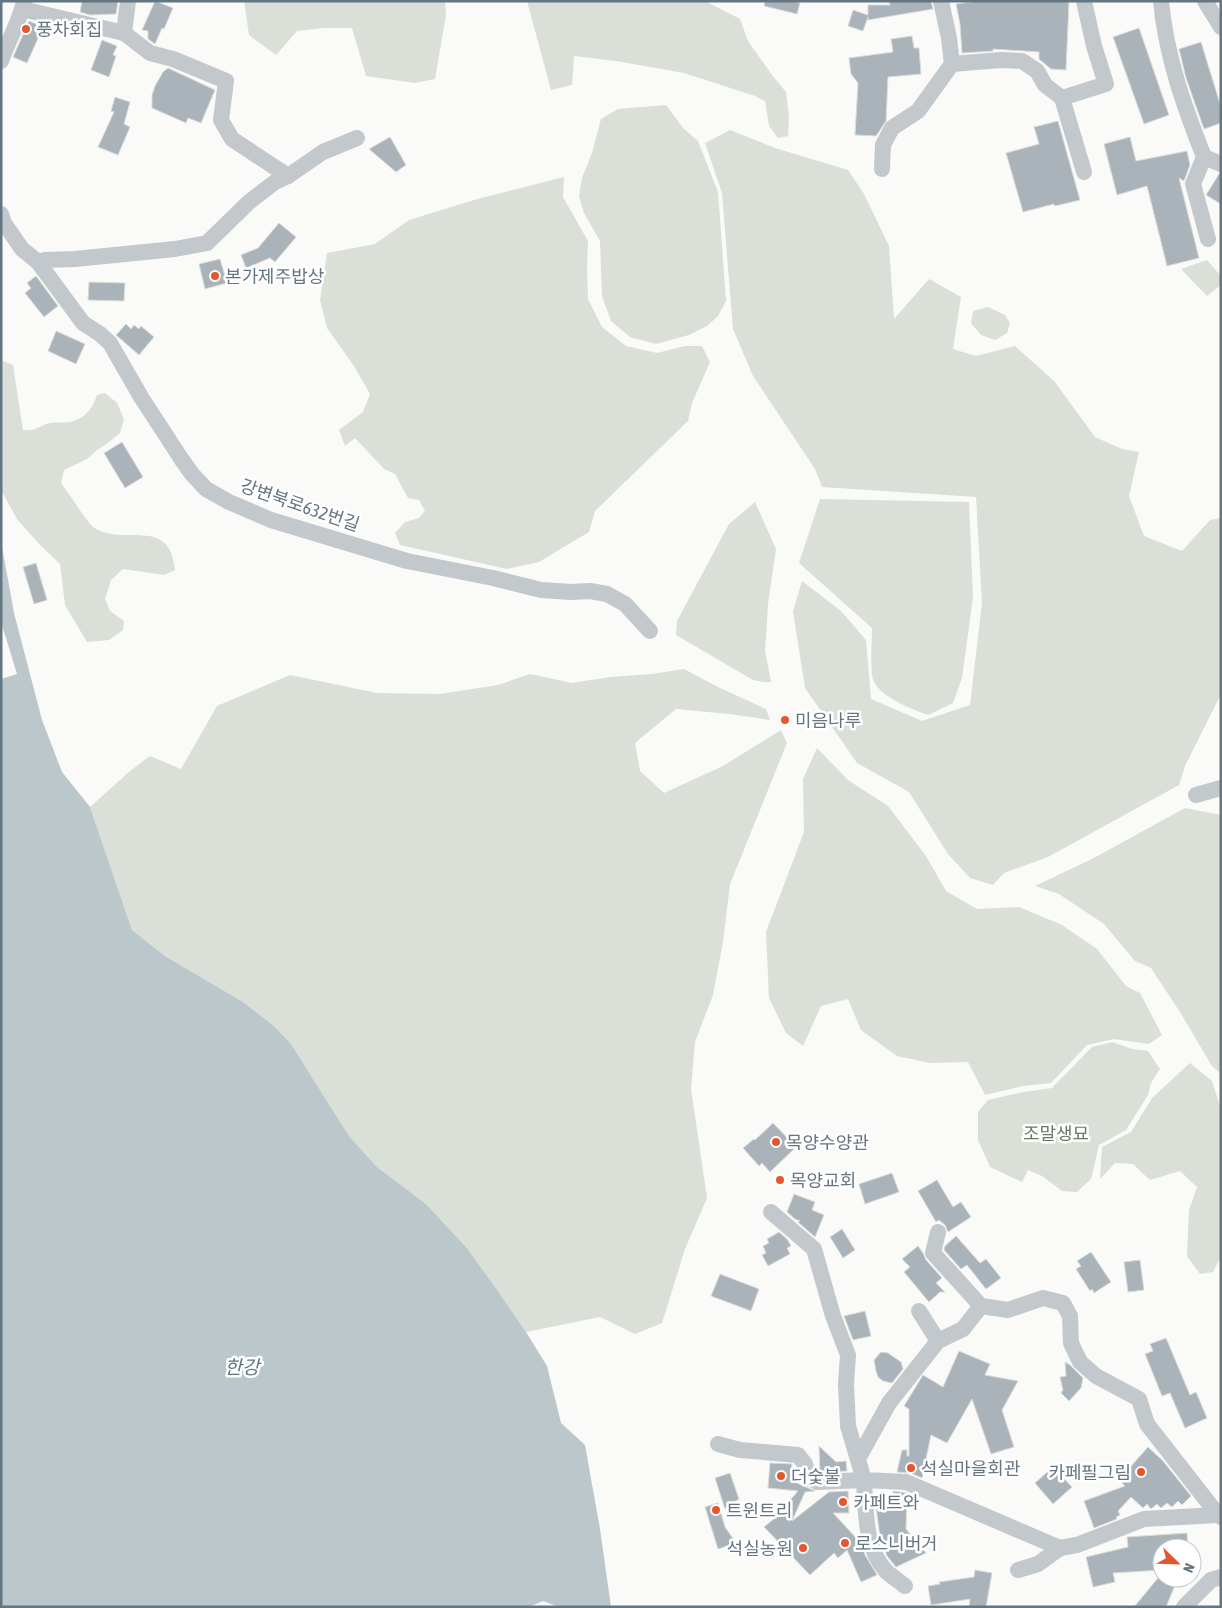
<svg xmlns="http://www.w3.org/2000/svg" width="1222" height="1608" font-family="'Asap Condensed','Noto Sans KR',sans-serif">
	<rect width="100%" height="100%" fill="#fafaf8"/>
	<!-- green -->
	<g fill="#dadfd7">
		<polygon points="244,1 445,1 446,15 435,79 415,83 366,76 352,28 324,28 297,31 276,55 249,35"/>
		<polygon points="527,1 705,1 740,19 748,41 772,75 786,92 789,117 788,136 778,138 769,126 765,101 755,96 684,73 616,61 574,56 572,85 551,90"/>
		<polygon points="666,105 683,128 698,141 718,192 726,301 718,316 707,326 689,335 656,344 630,337 611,321 602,296 600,241 584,213 579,196 582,178 592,153 601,119 618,109"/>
		<polygon points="730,130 775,148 848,170 864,194 889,246 894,319 929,279 961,297 953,349 976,356 1015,346 1054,381 1095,437 1122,449 1139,452 1129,496 1144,536 1182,551 1210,520 1221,518 1221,694 1185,766 1179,785 1048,857 1004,873 993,885 970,878 948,854 909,792 857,763 805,688 793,611 802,581 841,611 866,640 871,699 922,721 970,705 982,603 976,497 822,487 815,469 753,376 733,329 722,193 705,143"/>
		<polygon points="564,177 563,197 588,241 587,269 588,299 602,327 626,346 657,353 685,346 702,346 710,362 692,403 688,421 595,511 589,532 539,562 507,569 400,545 395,533 405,522 419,518 425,511 419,500 408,498 395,474 384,469 355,438 345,446 339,430 363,412 370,394 354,366 327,328 320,300 327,253 375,244 409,220 474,200"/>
		<polygon points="1207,260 1221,276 1221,285 1207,296 1181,269"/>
		<polygon points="988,307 1005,315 1010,323 1007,333 995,340 981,335 971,323 973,311"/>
		<path d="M 1,360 L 13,365 L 23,430 C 38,431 38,426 50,423 C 56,422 64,423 70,422 C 86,418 92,409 97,395 L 105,393 L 117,403 L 124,419 L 120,433 L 109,442 L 97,450 L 87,459 L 64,470 L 61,483 C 68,492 87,522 93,527 C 122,548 170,514 175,570 L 164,575 L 123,569 L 111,580 L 105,599 L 110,611 L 124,621 L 123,630 L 109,640 L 87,642 L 65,605 L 60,564 L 40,545 L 17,519 L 1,490 Z"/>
		<path d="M 820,499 L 969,502 L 973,597 L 962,678 L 953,703 L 928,715 C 913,710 878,696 873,679 C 870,671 872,639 872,628 L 799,563 Z"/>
		<polygon points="755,502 776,549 768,604 765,651 771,682 764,682 753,680 676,635 677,621 729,524"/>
		<polygon points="684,669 718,687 766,709 770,720 729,714 676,709 635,743 640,771 664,793 723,766 781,730 787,743 730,884 723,942 713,995 695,1042 691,1089 707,1198 685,1249 662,1323 635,1334 600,1317 526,1332 466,1247 426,1204 377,1167 349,1136 291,1044 273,1025 243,1002 165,956 132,930 90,807 130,771 150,756 181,769 217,706 290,675 377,693 440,694 498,685 530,674 572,683 610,677 652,674"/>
		<polygon points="817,748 848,780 888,806 926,856 946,891 977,909 1019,907 1062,925 1097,949 1126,986 1140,993 1162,1035 1149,1044 1114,1039 1087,1045 1051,1083 1023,1086 985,1095 968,1062 930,1063 897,1056 861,1030 848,999 821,1006 803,1046 786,1033 769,998 766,932 804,832 803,779"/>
		<polygon points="1185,808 1221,815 1221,1074 1212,1066 1180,1012 1151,968 1135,961 1104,924 1059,894 1035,886 1092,859"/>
		<polygon points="1112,1042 1132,1049 1148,1051 1160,1069 1151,1083 1148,1095 1126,1130 1099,1145 1091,1179 1077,1192 1062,1191 1042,1176 1028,1170 1022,1182 990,1167 978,1140 978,1112 988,1100 1024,1092 1052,1088 1092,1047"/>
		<polygon points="1190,1063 1212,1081 1221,1109 1221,1256 1213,1272 1200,1274 1187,1256 1189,1210 1197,1187 1180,1171 1150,1180 1133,1164 1115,1163 1100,1179 1102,1147 1131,1132 1152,1098"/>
	</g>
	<!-- water -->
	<polygon fill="#bbc7cb" points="1,541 14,613 42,720 62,772 90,807 132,930 165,956 243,1002 273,1025 291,1044 349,1136 377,1167 426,1204 466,1247 497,1290 526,1332 547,1366 561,1423 585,1445 600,1529 611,1607 559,1607 543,1601 529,1607 1,1607"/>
	<!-- pier -->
	<polygon fill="#fafaf8" points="1,622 17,674 1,679"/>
	<!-- building -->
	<g fill="#aab3b9" stroke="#dcdcda">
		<polygon points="82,1 118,1 116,14 90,15 80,12"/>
		<polygon points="155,1 173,8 164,29 162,28 155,44 148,39 148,31 142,30"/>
		<polygon points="765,1 794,1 800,3 797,14 764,6"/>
		<polygon points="889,1 931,1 933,9 868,20 868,17 863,31 848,26 853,10 868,15 868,5 890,5"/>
		<polygon points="978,1 1069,1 1066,70 1051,69 1039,59 1039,52 993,49 993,51 962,53 960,24 956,4"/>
		<polygon points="29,21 43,27 27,63 13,57"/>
		<polygon points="1139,28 1169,115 1144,124 1113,37"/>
		<polygon points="912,36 914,48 919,48 921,74 888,77 886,121 876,136 855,135 858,83 851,74 849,58 893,52 891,39"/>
		<polygon points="102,40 117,46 113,55 116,56 109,77 91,70"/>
		<polygon points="1201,42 1221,107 1221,123 1204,129 1186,78 1179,49"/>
		<polygon points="168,68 215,90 201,123 188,118 186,123 152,108 152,95 155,86 163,72"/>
		<polygon points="115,97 130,102 124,124 130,127 118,155 98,147 114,112 111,111"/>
		<polygon points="1058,121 1080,200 1055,206 1054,204 1023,212 1006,153 1039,144 1034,127"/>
		<polygon points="390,137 406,165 396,172 369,149"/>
		<polygon points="1130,137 1136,161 1187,151 1190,165 1184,181 1179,178 1199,258 1167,266 1147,186 1117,195 1104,144"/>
		<polygon points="1219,174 1221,174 1221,204 1206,195"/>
		<polygon points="279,223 296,237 275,262 270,258 246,268 241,255 258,248"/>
		<polygon points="220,259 227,283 205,289 199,264"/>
		<polygon points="36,276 58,306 44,317 25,293 31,288 27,283"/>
		<polygon points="89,282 125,283 124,301 88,300"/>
		<polygon points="126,324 131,329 134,325 139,329 141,326 154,337 139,355 116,335"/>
		<polygon points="56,331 85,344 76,364 48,351"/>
		<polygon points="122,442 143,477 125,488 104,453"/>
		<polygon points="36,563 47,600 34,604 23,567"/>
		<polygon points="773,1123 796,1147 770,1172 762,1163 759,1166 743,1148 754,1139 755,1140"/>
		<polygon points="892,1173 899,1192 865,1204 859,1184"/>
		<polygon points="937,1180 953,1207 961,1202 971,1217 948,1232 945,1225 939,1220 936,1222 918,1191"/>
		<polygon points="794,1194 815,1202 812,1210 824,1215 815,1237 798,1222 800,1221 795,1219 787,1212"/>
		<polygon points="842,1229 855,1250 843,1258 830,1237"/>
		<polygon points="779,1232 787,1239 791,1246 787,1248 790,1254 768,1266 762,1255 766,1253 763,1246 769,1243 767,1239"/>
		<polygon points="956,1236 980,1263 986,1259 1001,1278 986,1289 967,1265 961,1269 944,1250 945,1246"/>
		<polygon points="918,1246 923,1253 926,1260 942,1278 936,1283 945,1292 940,1292 929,1302 904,1272 910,1267 902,1259"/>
		<polygon points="1091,1252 1111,1282 1094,1293 1092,1289 1090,1291 1076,1269 1081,1266 1077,1261"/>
		<polygon points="1140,1260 1144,1290 1128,1292 1124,1262"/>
		<polygon points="720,1274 759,1289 751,1311 711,1296"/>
		<polygon points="865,1311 871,1336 853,1340 844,1316"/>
		<polygon points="1166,1338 1190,1395 1196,1392 1207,1418 1185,1428 1170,1393 1162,1396 1145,1354 1153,1351 1150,1344"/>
		<polygon points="959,1351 990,1364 985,1375 1018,1381 1002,1410 1014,1447 991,1454 972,1399 947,1443 931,1435 922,1478 910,1473 897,1472 902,1450 907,1450 907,1456 909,1456 909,1409 904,1406 923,1375 943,1387"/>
		<polygon points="881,1352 888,1353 901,1362 903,1369 892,1383 883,1381 878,1377 876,1371 874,1360"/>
		<polygon points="1065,1362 1070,1365 1083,1378 1081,1388 1069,1401 1061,1393 1063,1390 1060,1377 1066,1376"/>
		<polygon points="819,1446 836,1462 846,1461 847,1471 820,1472"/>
		<polygon points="1148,1447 1163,1461 1191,1496 1182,1505 1178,1501 1172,1507 1167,1503 1161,1508 1157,1504 1151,1509 1147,1504 1143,1508 1131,1497 1118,1511 1120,1515 1116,1517 1117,1519 1094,1528 1084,1501 1125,1486 1119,1480"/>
		<polygon points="770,1463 792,1464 790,1480 815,1491 805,1492 792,1521 829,1492 848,1491 849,1513 833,1513 860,1542 865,1555 877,1575 861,1582 847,1550 838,1558 834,1553 810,1575 764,1527 775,1518 798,1491 768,1488"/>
		<polygon points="1053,1467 1072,1487 1053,1504 1035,1483"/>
		<polygon points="730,1473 739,1499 725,1509 715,1478"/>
		<polygon points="893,1491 907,1493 906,1529 926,1553 896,1567 887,1556 880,1537 875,1500 893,1500"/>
		<polygon points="718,1503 725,1527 736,1543 718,1549 705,1507"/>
		<polygon points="1187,1533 1188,1548 1162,1548 1162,1570 1113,1573 1115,1582 1093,1587 1086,1557 1128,1547 1127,1537"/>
		<polygon points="975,1570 992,1573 986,1607 969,1607 970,1599 931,1605 928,1586 940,1584 939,1582 974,1577"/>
		<polygon points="1158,1578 1178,1578 1166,1607 1134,1607"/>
	</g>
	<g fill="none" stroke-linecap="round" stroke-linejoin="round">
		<!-- minor -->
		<g stroke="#c3c8cc" stroke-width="16">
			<path d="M 1161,1 C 1166,56 1184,106 1204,157 L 1193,184 L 1208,239"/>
			<polyline points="1205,1 1221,27"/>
			<polyline points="22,9 124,33 150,53 173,59 226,81 221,120 232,139 288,176"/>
			<polyline points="124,33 128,1"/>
			<path d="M 1,61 C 7,43 21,19 24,1"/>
			<polyline points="952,64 1001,60 1022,61 1037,71 1045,85 1062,98 1106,84 1094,46 1084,1"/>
			<polyline points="1062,98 1084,172"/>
			<polyline points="1204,157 1221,164"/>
			<polyline points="882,169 883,145 892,128 918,111 952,64 949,38 941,1"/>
			<polyline points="1,214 4,223 22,249 38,262 83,323 100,334 110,343 141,397 182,460 192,474 206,489 229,502 271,520 407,561 493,578 541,590 571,592 590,591 607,594 625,604 650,631"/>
			<polyline points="38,262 45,260 75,259 175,249 207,243 249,202 275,182 288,176 323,152 357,138"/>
			<polyline points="1196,795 1221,788"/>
			<polyline points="771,1212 814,1249 833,1316 848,1355 846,1384 848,1426 864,1480 906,1482 1060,1548 1077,1545 1144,1519 1218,1515 1221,1517"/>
			<polyline points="938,1232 933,1253 981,1306"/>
			<polyline points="919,1311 938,1341"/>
			<path d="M 718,1444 L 740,1450 L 798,1455 L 805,1464 L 809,1478 L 817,1482 L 864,1480 C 866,1510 864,1547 886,1571 C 891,1576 899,1581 905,1586"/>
			<polyline points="858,1459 889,1403 938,1341 963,1329 981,1306 1008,1310 1043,1298 1063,1303 1070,1316 1071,1343 1080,1362 1096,1376 1139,1399 1147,1424 1218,1515"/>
			<polyline points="1018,1570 1038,1564 1060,1548"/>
			<polyline points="1184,1607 1211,1580 1221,1577"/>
		</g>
	</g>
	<!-- markers -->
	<g fill="#e4572e" stroke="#fff" stroke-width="2">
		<circle cx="26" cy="29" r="5"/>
		<circle cx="215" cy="276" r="5"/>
		<circle cx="785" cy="720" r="5"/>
		<circle cx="776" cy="1142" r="5"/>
		<circle cx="780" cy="1180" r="5"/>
		<circle cx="911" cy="1468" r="5"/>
		<circle cx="1141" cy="1472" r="5"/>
		<circle cx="781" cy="1476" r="5"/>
		<circle cx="843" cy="1502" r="5"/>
		<circle cx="716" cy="1510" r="5"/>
		<circle cx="845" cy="1543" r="5"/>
		<circle cx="803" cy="1548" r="5"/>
	</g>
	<g text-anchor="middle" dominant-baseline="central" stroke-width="5" stroke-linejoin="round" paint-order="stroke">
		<!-- poi labels -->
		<g font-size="18" fill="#657683" stroke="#fff" text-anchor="start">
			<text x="36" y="29">풍차회집</text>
			<text x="225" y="276">본가제주밥상</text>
			<text x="795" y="720">미음나루</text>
			<text x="786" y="1142">목양수양관</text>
			<text x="790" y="1180">목양교회</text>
			<text x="921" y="1468">석실마을회관</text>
			<text x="1131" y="1472" text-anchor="end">카페필그림</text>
			<text x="791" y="1476">더숯불</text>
			<text x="853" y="1502">카페트와</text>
			<text x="726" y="1510">트윈트리</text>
			<text x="855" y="1543">로스니버거</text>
			<text x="793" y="1548" text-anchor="end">석실농원</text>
		</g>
		<!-- street labels -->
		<g font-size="18" fill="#657683" stroke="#fff">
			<text transform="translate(300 505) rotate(19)">강변북로632번길</text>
		</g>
		<!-- park labels -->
		<g font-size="18" fill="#687a64" stroke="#fff">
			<text x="1056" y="1133">조말생묘</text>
		</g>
		<!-- water labels -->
		<g font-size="19" font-style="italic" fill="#60757c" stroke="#fff">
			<text x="242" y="1367">한강</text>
		</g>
	</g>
	<!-- border -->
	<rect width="1222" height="1608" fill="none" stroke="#657683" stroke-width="5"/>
	<!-- north arrow -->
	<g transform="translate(1177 1563) rotate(113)"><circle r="24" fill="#ffffff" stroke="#c1c8cd"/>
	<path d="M0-4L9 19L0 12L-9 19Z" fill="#e4572e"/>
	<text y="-8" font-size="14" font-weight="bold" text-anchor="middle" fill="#657683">N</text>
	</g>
</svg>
